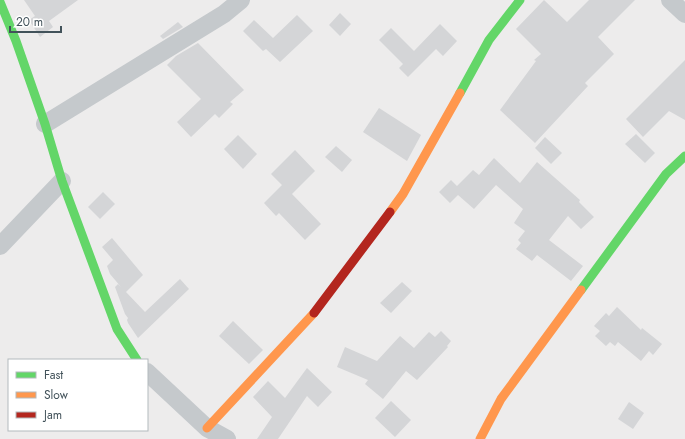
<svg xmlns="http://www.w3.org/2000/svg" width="685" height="439" font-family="Jost,sans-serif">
	<rect width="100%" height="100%" fill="#edecec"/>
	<!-- building -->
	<g fill="#d4d5d7">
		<polygon points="24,0 78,0 49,21 53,27 40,37 29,20 35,16"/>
		<polygon points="544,0 567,22 589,0 635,0 598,37 614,54 585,83 588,86 535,143 500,110 536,61 534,60 541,54 516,29"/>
		<polygon points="340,13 351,24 340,36 329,25"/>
		<polygon points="297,15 313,31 280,62 266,49 263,51 243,31 254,20 273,38"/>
		<polygon points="178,22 183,27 163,39 160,36"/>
		<polygon points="440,24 457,41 443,56 436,49 408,77 399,68 403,64 379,40 391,28 414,51"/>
		<polygon points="198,43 244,90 230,102 233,104 219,118 215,114 191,137 177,122 201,99 167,65 176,56"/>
		<polygon points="685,60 685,120 669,111 643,137 626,119"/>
		<polygon points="379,108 421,135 407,161 363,132"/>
		<polygon points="636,134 655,153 645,163 625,144"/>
		<polygon points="238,135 257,154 243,169 224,149"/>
		<polygon points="545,137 562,153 551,164 535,148"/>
		<polygon points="336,146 352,160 342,172 325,157"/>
		<polygon points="295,150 315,171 292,194 321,224 305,240 279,213 276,216 264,203 282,185 271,174"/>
		<polygon points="494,158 520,183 537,162 580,200 579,202 594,217 581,229 568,216 549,240 583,266 571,281 537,255 532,261 516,249 521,243 518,240 525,231 514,223 523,209 496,185 474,209 458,195 450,203 439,192 451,180 457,186 473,170 479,175"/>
		<polygon points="103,192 115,204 100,219 88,207"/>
		<polygon points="112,238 143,275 126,292 145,312 180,279 189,289 138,338 128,323 127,320 128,318 125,314 115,287 118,284 121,287 110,274 107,266 113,260 102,247"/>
		<polygon points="402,282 412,291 391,313 380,303"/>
		<polygon points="617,307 641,330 642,328 662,344 653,355 649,351 641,361 618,342 615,346 610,342 606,346 595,336 600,331 594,326 606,313 609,316"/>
		<polygon points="233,321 263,350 249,364 219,336"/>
		<polygon points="441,331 451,341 447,346 448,347 417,380 406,371 383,399 365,384 368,380 337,367 345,347 377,361 400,336 414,348 429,332 435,337"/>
		<polygon points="307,368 332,392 318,407 307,396 278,439 257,439 272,417 253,397 268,381 285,398"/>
		<polygon points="391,401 411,420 395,437 375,418"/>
		<polygon points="629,402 644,413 633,429 618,419"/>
	</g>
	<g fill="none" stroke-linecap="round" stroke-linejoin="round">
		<!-- street -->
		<g stroke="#c5c9cc" stroke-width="18">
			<polyline points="670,0 685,14"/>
			<polyline points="45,124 224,14 241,0"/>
			<polyline points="0,246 62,181"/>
			<polyline points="147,372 207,428 227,439"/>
		</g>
		<!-- fast -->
		<g stroke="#63d668" stroke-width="9">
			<polyline points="0,2 16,41 45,124 62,181 117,329 137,360"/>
			<polyline points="460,93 489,40 520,0"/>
			<polyline points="581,290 666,174 685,156"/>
		</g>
		<!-- slow -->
		<g stroke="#ff974d" stroke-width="9">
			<polyline points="390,212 403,194 460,93"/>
			<polyline points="207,428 314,313"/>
			<polyline points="480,439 501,399 581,290"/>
		</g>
		<!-- jam -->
		<polyline stroke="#b3261e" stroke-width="9" points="314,313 390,212"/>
	</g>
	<!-- legend -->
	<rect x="8" y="359" width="140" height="72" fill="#ffffff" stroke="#b3babd"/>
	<rect x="16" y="372" width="20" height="6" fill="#63d668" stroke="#b3babd"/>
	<text x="44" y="379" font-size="12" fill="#42525a">Fast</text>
	<rect x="16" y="392" width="20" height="6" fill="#ff974d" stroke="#b3babd"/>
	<text x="44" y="399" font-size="12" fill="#42525a">Slow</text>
	<rect x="16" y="412" width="20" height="6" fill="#b3261e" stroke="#b3babd"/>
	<text x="44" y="419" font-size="12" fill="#42525a">Jam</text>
	<!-- scale -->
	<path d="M10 26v6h51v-6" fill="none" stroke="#42525a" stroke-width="2"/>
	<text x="16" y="26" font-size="12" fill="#42525a" stroke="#ffffff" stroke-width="3" paint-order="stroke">20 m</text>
</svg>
